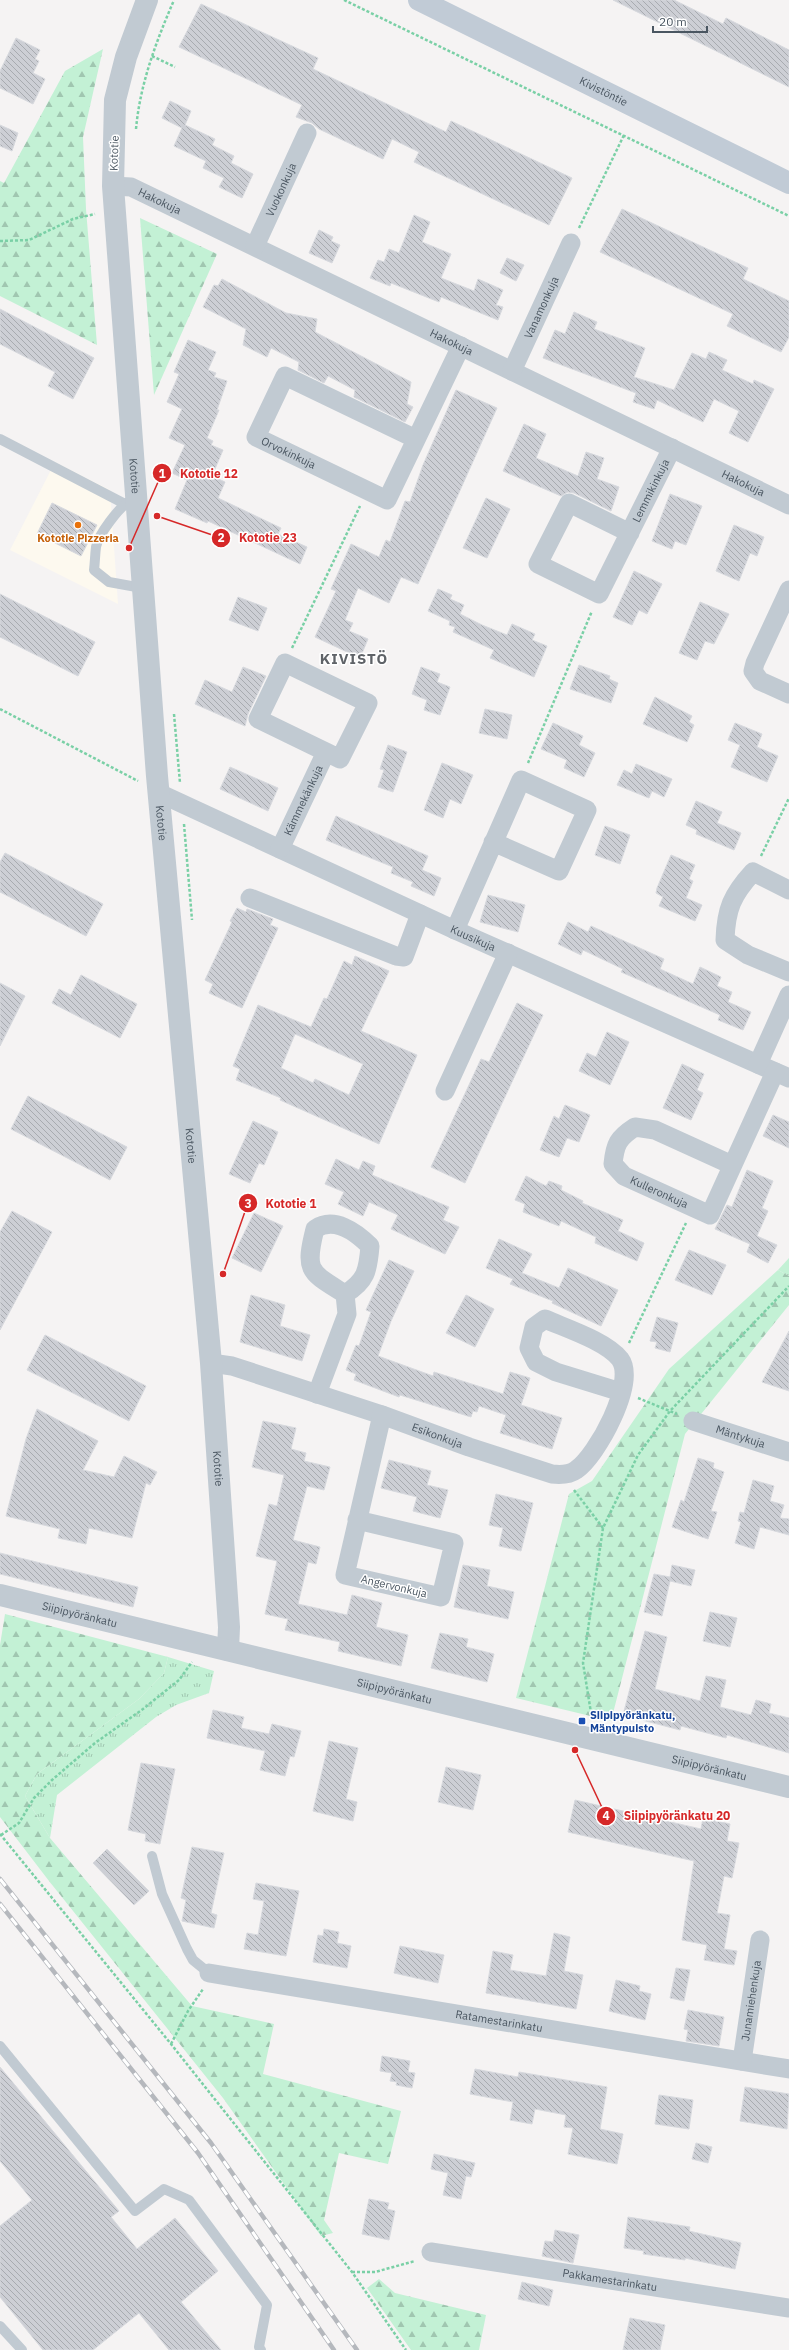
<svg xmlns="http://www.w3.org/2000/svg" width="789" height="2350" font-family="'IBM Plex Sans',sans-serif">
	<defs>
		<pattern id="grass-tufts" width="24" height="20" patternUnits="userSpaceOnUse"><rect width="24" height="20" fill="#c3f1d5"/><path d="M3 7l-1-3M5 7V3M7 7l1-3M15 17l-1-3M17 17v-4M19 17l1-3" fill="none" stroke="#a0c6b0"/></pattern>
		<pattern id="forest-firs" width="22" height="20" patternUnits="userSpaceOnUse"><rect width="22" height="20" fill="#c3f1d5"/><path d="M5 1l3.5 6h-7zM16 11l3.5 6h-7z" fill="#a0c6b0"/></pattern>
		<pattern id="building-back-hatch" width="6" height="6" patternUnits="userSpaceOnUse"><rect width="6" height="6" fill="#cdcfd5"/><path d="M-1 5l2 2M0 0l6 6M5-1l2 2" fill="none" stroke="#a8abb0"/></pattern>
	</defs>
	<rect width="100%" height="100%" fill="#f5f3f3"/>
	<!-- commercial -->
	<polygon fill="#fdf9ef" points="55,462 110,490 118,604 10,550"/>
	<!-- grass -->
	<g fill="url(#grass-tufts)">
		<polygon points="789,1258 789,1276 778,1270"/>
		<polygon points="168,1657 214,1671 209,1693 176,1705 156,1717 57,1795 50,1838 25,1796 37,1774 139,1699 164,1673"/>
	</g>
	<!-- forest -->
	<g fill="url(#forest-firs)">
		<polygon points="103,49 83,137 86,209 97,345 0,296 0,181 4,183 65,71"/>
		<polygon points="140,218 217,254 154,395"/>
		<polygon points="778,1270 789,1276 789,1305 685,1434 611,1721 516,1698 569,1494 592,1481 669,1369"/>
		<polygon points="5,1614 168,1657 164,1673 139,1699 37,1774 25,1796 50,1838 192,2006 274,2024 263,2074 401,2111 388,2164 339,2153 324,2220 333,2233 321,2236 223,2098 49,1881 0,1817 0,1645"/>
		<polygon points="379,2279 395,2293 486,2315 479,2350 411,2350 367,2288"/>
	</g>
	<!-- building -->
	<g fill="url(#building-back-hatch)" stroke="#d7d9de" fill-rule="evenodd">
		<polygon points="613,0 674,0 723,24 726,18 789,50 789,87"/>
		<polygon points="201,4 318,58 313,69 446,132 451,121 572,178 549,225 414,162 419,152 392,139 383,159 319,129 312,123 296,117 302,105 179,47"/>
		<polygon points="16,38 40,50 35,59 39,61 33,73 45,79 33,104 0,88 0,71"/>
		<polygon points="170,101 191,111 185,125 215,139 212,145 234,156 231,163 253,174 242,198 219,187 224,178 203,168 206,161 174,146 182,128 162,118"/>
		<polygon points="0,125 18,133 12,151 0,146"/>
		<polygon points="622,209 748,268 743,279 789,301 789,337 781,352 727,326 733,314 600,252"/>
		<polygon points="414,215 430,222 422,242 451,254 441,278 474,291 478,279 503,290 496,305 503,307 498,320 441,297 439,302 391,283 390,286 370,278 378,260 384,262 389,249 399,253"/>
		<polygon points="319,230 333,237 331,241 340,245 332,263 309,253"/>
		<polygon points="507,258 524,265 516,281 500,273"/>
		<polygon points="222,279 286,313 317,319 315,332 411,382 407,404 413,407 405,422 354,397 355,390 328,376 324,383 298,370 299,362 271,348 267,357 243,345 246,329 203,307 214,285 218,286"/>
		<polygon points="0,309 94,358 73,399 48,386 55,372 0,344"/>
		<polygon points="574,312 597,322 594,329 645,348 634,377 674,390 692,353 706,359 709,352 727,360 722,370 753,384 754,380 774,389 748,442 729,433 739,411 714,399 703,422 657,400 654,409 633,402 636,393 543,358 555,330 565,334"/>
		<polygon points="188,340 216,352 208,370 216,373 214,377 227,381 217,410 219,410 207,438 213,441 211,445 223,450 212,476 225,482 218,498 281,528 278,534 307,547 300,564 208,521 207,523 175,509 187,480 172,473 185,445 169,438 182,409 167,402 179,374 174,372"/>
		<polygon points="456,390 497,408 418,584 401,577 389,603 358,588 345,620 353,623 349,631 368,639 360,658 315,637 336,591 331,589 351,544 379,557 386,540 390,542 405,501 410,502 423,465"/>
		<polygon points="524,424 546,434 536,458 578,476 586,452 604,458 597,479 619,487 611,511 574,493 568,492 561,496 503,471"/>
		<polygon points="670,494 702,506 686,545 675,541 672,549 652,541"/>
		<polygon points="486,498 510,509 487,558 463,548"/>
		<polygon points="52,503 97,525 81,556 37,534"/>
		<polygon points="734,525 764,537 757,556 750,553 739,581 716,571"/>
		<polygon points="634,571 662,584 647,614 639,610 632,625 613,617"/>
		<polygon points="438,589 452,595 450,599 464,605 460,614 482,625 507,635 512,624 535,634 532,640 547,646 534,677 490,658 494,650 453,632 455,627 449,625 450,621 428,611"/>
		<polygon points="0,594 95,642 78,676 0,637"/>
		<polygon points="238,597 267,608 258,631 229,620"/>
		<polygon points="700,602 729,614 714,644 705,641 697,660 679,653"/>
		<polygon points="579,665 610,676 609,679 618,683 611,703 570,689"/>
		<polygon points="243,667 266,676 248,714 245,726 195,704 205,680 232,692"/>
		<polygon points="421,667 440,674 437,682 450,687 440,715 424,710 427,700 412,694"/>
		<polygon points="655,697 692,716 689,722 694,725 687,742 643,724"/>
		<polygon points="485,709 512,715 507,739 479,733"/>
		<polygon points="553,723 583,736 579,745 595,753 584,777 564,768 567,760 541,749"/>
		<polygon points="735,723 762,734 757,747 778,756 767,782 731,767 740,745 728,740"/>
		<polygon points="388,745 407,752 393,792 378,787 384,770 380,769"/>
		<polygon points="442,763 473,775 461,804 450,799 443,818 424,810"/>
		<polygon points="636,764 672,779 664,797 652,791 649,798 617,785 624,770 632,774"/>
		<polygon points="230,767 278,788 268,811 220,789"/>
		<polygon points="696,801 722,812 717,823 741,833 734,850 696,834 697,830 686,825"/>
		<polygon points="336,816 428,856 422,870 441,878 434,896 411,886 413,882 391,873 393,867 326,840"/>
		<polygon points="605,826 630,835 620,864 595,855"/>
		<polygon points="5,853 103,904 86,936 0,892 0,862"/>
		<polygon points="671,855 695,865 689,879 693,881 686,898 702,905 695,921 659,906 663,897 656,893 657,888"/>
		<polygon points="488,895 525,905 518,932 480,922"/>
		<polygon points="237,908 246,912 247,909 273,919 270,925 278,928 242,1008 209,993 213,984 205,980 232,922 230,921"/>
		<polygon points="568,922 588,932 591,926 664,959 660,969 693,984 700,967 721,977 717,986 732,992 728,1002 751,1012 743,1030 718,1020 720,1015 621,972 623,969 583,950 581,955 558,944"/>
		<path d="M 355,956 L 389,971 L 361,1031 L 417,1055 L 379,1144 L 280,1100 L 281,1098 L 236,1080 L 240,1069 L 233,1066 L 258,1005 L 311,1027 L 324,998 L 327,999 L 344,961 L 352,965 ZM 295,1034 L 363,1064 L 349,1095 L 315,1079 L 313,1083 L 281,1068 Z"/>
		<polygon points="81,975 137,1004 120,1038 52,1003 59,989 71,995"/>
		<polygon points="0,983 25,996 0,1046"/>
		<polygon points="517,1003 543,1015 465,1183 431,1167 481,1059 489,1062"/>
		<polygon points="607,1032 629,1042 610,1085 579,1071 587,1053 596,1057"/>
		<polygon points="682,1064 704,1074 697,1090 703,1093 691,1120 663,1108"/>
		<polygon points="28,1096 127,1147 110,1180 11,1129"/>
		<polygon points="565,1105 590,1115 579,1142 567,1138 559,1157 540,1150 554,1116 559,1119"/>
		<polygon points="773,1115 789,1122 789,1148 763,1136"/>
		<polygon points="253,1121 278,1132 264,1165 259,1163 250,1183 229,1174"/>
		<polygon points="336,1159 359,1170 363,1161 375,1166 372,1175 449,1207 443,1220 459,1227 445,1254 391,1229 398,1215 369,1202 363,1216 338,1204 344,1192 325,1184"/>
		<polygon points="747,1170 773,1181 762,1208 768,1211 757,1236 777,1245 768,1263 747,1252 750,1244 715,1229 727,1205 732,1207"/>
		<polygon points="526,1176 546,1186 549,1181 562,1186 561,1190 583,1201 582,1203 623,1220 618,1231 644,1243 637,1261 595,1243 596,1237 561,1221 559,1226 523,1212 525,1204 515,1200"/>
		<polygon points="12,1211 52,1232 0,1330 0,1232"/>
		<polygon points="254,1213 283,1226 261,1272 232,1258"/>
		<polygon points="499,1239 532,1254 522,1273 559,1288 568,1268 618,1290 601,1326 552,1303 553,1301 510,1284 513,1279 486,1268"/>
		<polygon points="689,1250 726,1265 712,1295 675,1280"/>
		<polygon points="389,1260 414,1271 391,1321 378,1356 433,1376 434,1372 503,1394 510,1372 530,1378 521,1405 562,1418 552,1449 500,1433 506,1415 479,1406 477,1412 473,1411 471,1417 400,1395 399,1397 354,1380 356,1374 346,1370 356,1345 359,1346 371,1312 366,1310"/>
		<polygon points="251,1295 285,1305 280,1326 310,1335 302,1361 240,1342"/>
		<polygon points="466,1295 494,1309 475,1347 446,1333"/>
		<polygon points="657,1317 678,1323 670,1352 655,1348 657,1342 650,1341"/>
		<polygon points="789,1331 789,1391 762,1382"/>
		<polygon points="45,1335 146,1386 129,1421 27,1370"/>
		<polygon points="37,1409 98,1441 83,1470 114,1477 124,1456 157,1472 150,1485 146,1483 132,1538 89,1528 86,1544 58,1538 60,1529 6,1516 26,1439"/>
		<polygon points="263,1421 296,1428 291,1449 306,1453 304,1461 330,1467 324,1490 307,1486 293,1540 320,1547 316,1564 308,1562 298,1604 347,1615 352,1595 382,1603 376,1627 408,1635 401,1666 338,1651 340,1642 285,1630 288,1619 265,1614 277,1561 256,1556 269,1504 277,1506 284,1475 252,1467"/>
		<polygon points="698,1458 714,1463 713,1468 724,1472 711,1511 717,1512 708,1539 672,1527 681,1500 684,1502"/>
		<polygon points="389,1460 431,1471 427,1485 448,1490 440,1518 413,1511 417,1497 381,1488"/>
		<polygon points="753,1480 774,1486 770,1501 784,1505 780,1518 789,1519 789,1535 760,1527 754,1549 735,1543 741,1522 738,1521 740,1512 744,1513"/>
		<polygon points="496,1494 533,1503 521,1551 499,1546 503,1528 489,1525"/>
		<polygon points="0,1553 138,1587 133,1607 0,1574"/>
		<polygon points="463,1565 490,1570 487,1586 514,1592 508,1619 454,1607"/>
		<polygon points="672,1565 695,1570 691,1586 670,1581 662,1616 644,1612 654,1574 670,1577"/>
		<polygon points="710,1612 737,1618 730,1647 703,1641"/>
		<polygon points="645,1631 667,1637 655,1689 700,1701 706,1676 726,1680 720,1707 751,1715 756,1700 771,1704 769,1713 789,1718 789,1753 727,1735 726,1738 681,1726 680,1730 623,1715"/>
		<polygon points="440,1633 468,1639 466,1647 494,1654 487,1682 431,1668"/>
		<polygon points="213,1710 244,1717 241,1728 269,1734 272,1724 301,1731 294,1757 290,1756 285,1776 260,1770 265,1751 207,1738"/>
		<polygon points="329,1741 358,1748 346,1799 357,1802 353,1821 313,1811"/>
		<polygon points="141,1763 175,1769 160,1844 145,1841 146,1834 128,1830"/>
		<polygon points="446,1767 481,1775 473,1810 438,1802"/>
		<polygon points="575,1800 701,1829 703,1818 730,1824 727,1841 739,1843 732,1878 724,1876 717,1913 730,1915 724,1949 737,1951 734,1965 704,1960 707,1945 682,1940 694,1861 568,1832"/>
		<polygon points="192,1847 224,1853 211,1913 217,1915 214,1928 182,1921 186,1900 181,1898"/>
		<polygon points="107,1849 149,1891 134,1905 93,1863"/>
		<polygon points="256,1883 299,1891 286,1956 244,1949 247,1933 258,1935 264,1901 253,1899"/>
		<polygon points="324,1929 339,1932 337,1943 351,1946 347,1968 313,1962 318,1935 323,1936"/>
		<polygon points="554,1933 570,1937 564,1971 583,1975 576,2009 486,1993 493,1951 513,1955 510,1970 546,1976"/>
		<polygon points="400,1946 444,1955 438,1983 394,1973"/>
		<polygon points="676,1968 690,1970 684,2001 670,1998"/>
		<polygon points="616,1980 640,1986 639,1991 651,1994 645,2020 609,2011"/>
		<polygon points="688,2010 724,2017 719,2046 686,2041 688,2030 684,2029"/>
		<polygon points="382,2056 410,2061 408,2072 415,2073 412,2088 396,2085 397,2082 390,2081 392,2073 380,2071"/>
		<polygon points="0,2067 119,2211 111,2217 137,2249 175,2218 218,2271 181,2302 221,2350 169,2350 139,2313 93,2350 43,2350 0,2297 0,2226 32,2200 0,2161"/>
		<polygon points="475,2069 518,2077 519,2072 607,2087 600,2129 623,2134 617,2164 568,2154 573,2128 564,2127 566,2115 535,2109 532,2124 510,2120 513,2102 470,2094"/>
		<polygon points="745,2087 789,2094 787,2129 740,2121"/>
		<polygon points="659,2095 693,2100 689,2129 655,2124"/>
		<polygon points="696,2143 712,2147 708,2163 692,2159"/>
		<polygon points="434,2154 475,2163 471,2177 466,2176 461,2199 443,2195 448,2173 431,2169"/>
		<polygon points="369,2199 389,2203 387,2209 395,2211 389,2240 362,2234"/>
		<polygon points="628,2217 690,2227 689,2231 741,2243 735,2269 685,2258 685,2260 643,2254 644,2251 624,2248"/>
		<polygon points="555,2230 579,2235 573,2263 542,2256 545,2241 553,2242"/>
		<polygon points="522,2282 553,2290 549,2306 518,2299"/>
		<polygon points="630,2318 665,2325 660,2350 623,2350"/>
	</g>
	<g fill="none" stroke-linecap="round" stroke-linejoin="round">
		<!-- path -->
		<g stroke="#7ad0a6" stroke-width="2.5" stroke-dasharray="3 2" stroke-linecap="butt">
			<polyline points="344,0 789,216"/>
			<polyline points="152,56 175,67"/>
			<path d="M 136,129 C 140,84 156,42 174,0"/>
			<polyline points="579,228 624,135"/>
			<polyline points="0,241 29,240 73,219 95,214"/>
			<polyline points="292,648 360,506"/>
			<polyline points="0,709 138,781"/>
			<polyline points="174,714 180,783"/>
			<polyline points="528,763 592,611"/>
			<polyline points="184,824 192,920"/>
			<polyline points="761,856 789,798"/>
			<polyline points="629,1343 686,1223"/>
			<polyline points="638,1398 677,1414"/>
			<polyline points="574,1490 603,1528"/>
			<polyline points="592,1719 583,1663 603,1528 638,1455 670,1411 789,1286"/>
			<polyline points="0,1834 171,2044 352,2272 406,2350"/>
			<polyline points="1,1835 19,1823 34,1798 52,1780 95,1743 143,1709 179,1680 192,1662"/>
			<polyline points="171,2044 188,2011 203,1989"/>
			<polyline points="352,2272 375,2272 415,2261"/>
		</g>
		<!-- service -->
		<g stroke="#c1cad2" stroke-width="10">
			<polyline points="0,439 125,504"/>
			<path d="M 130,501 C 119,507 98,535 96,547 C 95,555 95,562 94,570 L 109,582 L 142,588"/>
			<polyline points="152,1856 162,1894 187,1949 193,1960 209,1973"/>
			<polyline points="0,2046 135,2211 164,2189 189,2200 267,2305 259,2347 261,2350"/>
			<polyline points="0,2326 22,2350"/>
		</g>
		<!-- minor -->
		<g stroke="#c1cad2" stroke-width="19">
			<path id="s1" d="M 113,186 L 131,187 L 789,505"/>
			<path id="s2" d="M 255,246 L 307,133"/>
			<path id="s3" d="M 512,371 L 571,243"/>
			<path id="s4" d="M 416,439 L 285,376 L 256,437 L 387,500 L 461,346"/>
			<path id="s5" d="M 630,533 L 569,503 L 538,564 L 599,594 L 672,448"/>
			<polyline points="789,590 755,663 753,671 760,681 789,694"/>
			<path id="s6" d="M 159,793 L 455,930 L 789,1078"/>
			<path id="s7" d="M 280,849 L 326,752 L 340,759 L 368,703 L 285,663 L 258,719 L 326,752"/>
			<path d="M 789,890 L 753,872 C 732,895 726,909 725,940 L 748,955 L 789,972"/>
			<polyline points="250,898 396,956 404,957 420,914"/>
			<polyline points="455,930 521,780 587,810 559,871 493,842"/>
			<polyline points="758,1064 789,995"/>
			<polyline points="445,1091 508,953"/>
			<path id="s8" d="M 732,1165 L 655,1130 L 635,1127 C 618,1138 615,1144 613,1164 L 624,1176 L 710,1215 L 775,1072"/>
			<path id="s9" d="M 211,1363 L 232,1366 L 382,1415 L 469,1447 L 552,1474 C 561,1475 569,1475 576,1470 C 597,1456 637,1382 620,1359 C 606,1341 565,1328 545,1319 L 534,1327 L 529,1348 L 536,1362 L 556,1372 L 621,1392"/>
			<path d="M 317,1394 L 347,1314 L 345,1294 C 366,1281 368,1271 370,1246 C 356,1232 334,1216 315,1229 C 304,1272 310,1272 345,1294"/>
			<path id="s10" d="M 693,1421 L 789,1452"/>
			<polyline points="357,1520 454,1543 441,1597 345,1575 382,1415"/>
			<path id="s11" d="M 209,1973 L 789,2069"/>
			<path id="s12" d="M 742,2061 L 760,1940"/>
			<path id="s13" d="M 431,2252 L 789,2308"/>
		</g>
		<!-- tertiary -->
		<g stroke="#c1cad2" stroke-width="22">
			<path id="s14" d="M 147,0 L 126,57 L 115,100 L 113,186 L 157,776 L 211,1363 L 229,1627 L 228,1650"/>
			<path id="s15" d="M 0,1595 L 789,1787"/>
		</g>
		<!-- secondary -->
		<path stroke="#c1cbd6" stroke-width="22" id="s16" d="M 419,0 L 789,183"/>
		<defs>
			<g id="rail">
				<polyline points="0,1879 211,2143 357,2350"/>
				<polyline points="0,1904 198,2153 334,2350"/>
			</g>
		</defs>
		<!-- rail casing -->
		<use href="#rail" stroke="#b5b8bd" stroke-width="4.5"/>
		<!-- rail -->
		<use href="#rail" stroke="#fff" stroke-width="3" stroke-dasharray="9" stroke-linecap="butt"/>
	</g>
	<!-- markers -->
	<circle fill="#e8710a" stroke="#fff" stroke-width="1.5" cx="78" cy="525" r="4"/>
	<rect fill="#1a4fb4" stroke="#fff" stroke-width="1.5" x="578" y="1717" width="8" height="8" rx="2"/>
	<g text-anchor="middle" dominant-baseline="central" stroke-width="3" stroke-linejoin="round" paint-order="stroke">
		<!-- street labels -->
		<g font-size="11" fill="#4a5661" stroke="#fff">
			<text stroke="none"><textPath href="#s16" startOffset="206">Kivistöntie</textPath></text>
			<text transform="translate(114 153) rotate(-88)">Kototie</text>
			<text stroke="none"><textPath href="#s2" startOffset="62">Vuokonkuja</textPath></text>
			<text stroke="none"><textPath href="#s1" startOffset="50">Hakokuja</textPath></text>
			<text stroke="none"><textPath href="#s3" startOffset="70">Vanamonkuja</textPath></text>
			<text stroke="none"><textPath href="#s1" startOffset="374">Hakokuja</textPath></text>
			<text stroke="none"><textPath href="#s4" startOffset="249">Orvokinkuja</textPath></text>
			<text stroke="none"><textPath href="#s14" startOffset="482">Kototie</textPath></text>
			<text stroke="none"><textPath href="#s1" startOffset="698">Hakokuja</textPath></text>
			<text stroke="none"><textPath href="#s5" startOffset="320">Lemmikinkuja</textPath></text>
			<text stroke="none"><textPath href="#s7" startOffset="54">Kämmekänkuja</textPath></text>
			<text stroke="none"><textPath href="#s14" startOffset="830">Kototie</textPath></text>
			<text stroke="none"><textPath href="#s6" startOffset="346">Kuusikuja</textPath></text>
			<text stroke="none"><textPath href="#s14" startOffset="1154">Kototie</textPath></text>
			<text stroke="none"><textPath href="#s8" startOffset="205">Kulleronkuja</textPath></text>
			<text stroke="none"><textPath href="#s9" startOffset="238">Esikonkuja</textPath></text>
			<text stroke="none"><textPath href="#s10" startOffset="50">Mäntykuja</textPath></text>
			<text stroke="none"><textPath href="#s14" startOffset="1478">Kototie</textPath></text>
			<text transform="translate(394 1586) rotate(13)">Angervonkuja</text>
			<text stroke="none"><textPath href="#s15" startOffset="82">Siipipyöränkatu</textPath></text>
			<text stroke="none"><textPath href="#s15" startOffset="406">Siipipyöränkatu</textPath></text>
			<text stroke="none"><textPath href="#s15" startOffset="730">Siipipyöränkatu</textPath></text>
			<text stroke="none"><textPath href="#s12" startOffset="61">Junamiehenkuja</textPath></text>
			<text stroke="none"><textPath href="#s11" startOffset="294">Ratamestarinkatu</textPath></text>
			<text stroke="none"><textPath href="#s13" startOffset="181">Pakkamestarinkatu</textPath></text>
		</g>
		<!-- food labels -->
		<g font-size="11" font-weight="bold" fill="#c56008" stroke="#fff">
			<text x="78" y="538">Kototie Pizzeria</text>
		</g>
		<!-- transit labels -->
		<g font-size="11" font-weight="bold" fill="#164399" stroke="#fff" text-anchor="start">
			<text x="590" y="1715">Siipipyöränkatu,<tspan x="590" dy="13">Mäntypuisto</tspan></text>
		</g>
		<!-- district labels -->
		<g font-size="15" font-weight="bold" letter-spacing="1" fill="#5f6368" stroke="#fff">
			<text x="354" y="658">KIVISTÖ</text>
		</g>
	</g>
	<!-- callouts -->
	<path fill="none" stroke="#d62828" stroke-width="1.5" d="M129 548L162 473M157 516L221 538M223 1274L248 1203M575 1750L606 1816"/>
	<g fill="#d62828" stroke="#fff" stroke-width="1.5">
		<circle cx="129" cy="548" r="4"/>
		<circle cx="157" cy="516" r="4"/>
		<circle cx="223" cy="1274" r="4"/>
		<circle cx="575" cy="1750" r="4"/>
		<circle cx="162" cy="473" r="10"/>
		<circle cx="221" cy="538" r="10"/>
		<circle cx="248" cy="1203" r="10"/>
		<circle cx="606" cy="1816" r="10"/>
	</g>
	<g font-size="12" text-anchor="middle" font-weight="bold" fill="#fff">
		<text x="162" y="478">1</text>
		<text x="221" y="542">2</text>
		<text x="248" y="1208">3</text>
		<text x="606" y="1820">4</text>
	</g>
	<g font-size="12" text-anchor="middle" font-weight="bold" fill="#d62828" stroke="#fff" stroke-width="3" stroke-linejoin="round" paint-order="stroke">
		<text x="209" y="478">Kototie 12</text>
		<text x="268" y="542">Kototie 23</text>
		<text x="291" y="1208">Kototie 1</text>
		<text x="677" y="1820">Siipipyöränkatu 20</text>
	</g>
	<!-- scale -->
	<path d="M653 26v6h54v-6" fill="none" stroke="#4a5661" stroke-width="2"/>
	<text x="659" y="26" font-size="12" fill="#4a5661" stroke="#ffffff" stroke-width="3" paint-order="stroke">20 m</text>
</svg>
